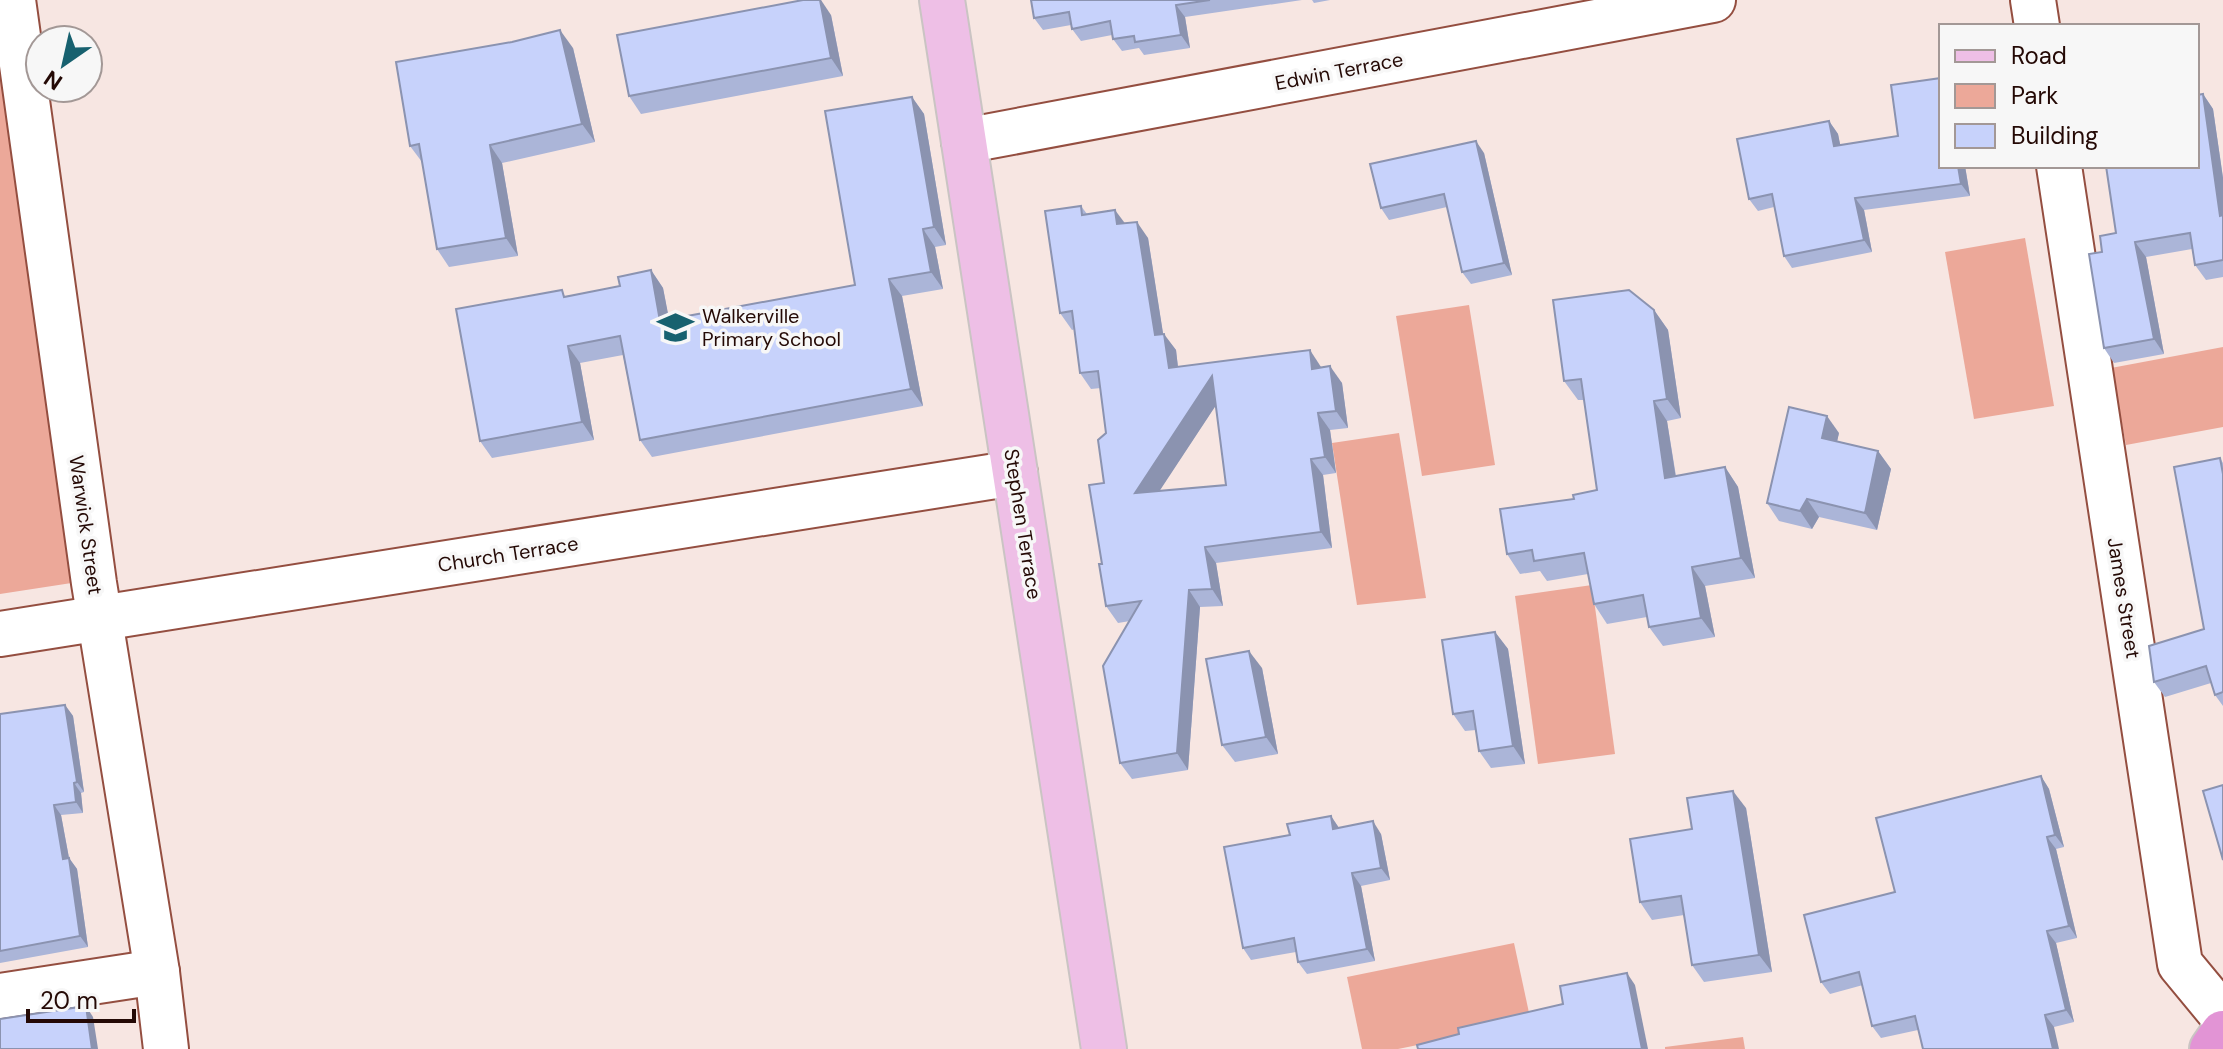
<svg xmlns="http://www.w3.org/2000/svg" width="2223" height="1049" font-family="'DM Sans',sans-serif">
	<rect width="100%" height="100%" fill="#f7e6e2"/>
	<!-- green -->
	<g fill="#eca899">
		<polygon points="0,61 78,582 0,594"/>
		<polygon points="2025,238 2054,406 1974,419 1945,252"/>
		<polygon points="1469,305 1495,465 1422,476 1396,316"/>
		<polygon points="2223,347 2223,427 2126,445 2111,368"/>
		<polygon points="1399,433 1426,598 1357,605 1332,443"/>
		<polygon points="1592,585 1615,754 1538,764 1515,596"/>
		<polygon points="1514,943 1531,1022 1398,1049 1362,1049 1347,977"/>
		<polygon points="1743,1037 1745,1049 1665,1049 1665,1047"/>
	</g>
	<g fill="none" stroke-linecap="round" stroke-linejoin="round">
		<defs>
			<g id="minor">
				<polyline points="13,0 94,583 157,972 166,1049"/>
				<polyline points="2033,0 2037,26"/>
				<polyline points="964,141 1713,0"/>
				<polyline points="2059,166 2180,964 2223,1016"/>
				<polyline points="0,634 1015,473"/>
				<polyline points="0,996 157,972"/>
			</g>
			<polyline id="major" points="942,0 1104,1049"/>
			<polyline id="highway" points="2212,1049 2223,1033"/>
		</defs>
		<!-- minor casing -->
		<use href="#minor" stroke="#944e40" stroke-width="48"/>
		<!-- major casing -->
		<use href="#major" stroke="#cac4c3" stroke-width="48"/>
		<!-- highway casing -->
		<use href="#highway" stroke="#cac4c3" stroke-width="48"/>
		<!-- minor -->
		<use href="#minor" stroke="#fff" stroke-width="44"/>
		<!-- major -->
		<use href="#major" stroke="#eebfe6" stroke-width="44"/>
		<!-- highway -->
		<use href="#highway" stroke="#e294d5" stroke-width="44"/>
	</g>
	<!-- wall -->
	<g fill="#abb5d8" fill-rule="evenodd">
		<polygon points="1031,0 1302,0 1185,17 1190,48 1144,55 1139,48 1122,51 1113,39 1112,35 1081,41 1072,29 1071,25 1043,30 1034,18"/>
		<polygon points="1312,0 1330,0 1314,3"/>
		<polygon points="831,15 843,76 641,114 629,96"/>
		<polygon points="573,48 595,142 502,163 518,256 449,267 437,249 422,162 410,146"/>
		<polygon points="2203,94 2213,109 2223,178 2223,277 2206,280 2195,265 2192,249 2146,257 2164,354 2114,363 2104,348 2102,252 2116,233"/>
		<polygon points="912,97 924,114 946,245 935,247 943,289 902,296 923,406 652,457 640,440 623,355 580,363 594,440 492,458 480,441 567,296 620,286 651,270 663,288 669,320 855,285"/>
		<polygon points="1829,121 1838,134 1840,145 1941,166 1965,166 1970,196 1864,210 1872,252 1792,268 1784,256 1774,207 1758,211 1749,199"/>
		<polygon points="1484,153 1512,275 1471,284 1462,272 1447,207 1389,220 1381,208"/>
		<path d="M 1081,206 L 1087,214 L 1124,223 L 1148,238 L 1163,334 L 1176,350 L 1178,367 L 1322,368 L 1342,383 L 1348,428 L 1330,430 L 1336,473 L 1323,475 L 1332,548 L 1216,563 L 1223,606 L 1200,607 L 1188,770 L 1132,779 L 1120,763 L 1130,621 L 1118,623 L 1106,606 L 1102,564 L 1106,433 L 1101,388 L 1091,389 L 1080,373 L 1075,329 L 1072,330 L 1060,313 ZM 1216,405 L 1226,485 L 1159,491 Z"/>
		<polygon points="1654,310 1668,330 1681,418 1667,421 1676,476 1725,467 1738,487 1755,578 1705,586 1715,637 1663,646 1649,627 1647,617 1607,624 1594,604 1588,574 1547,581 1540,571 1520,574 1507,554 1574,499 1597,490 1584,400 1578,400 1564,381"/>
		<polygon points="1839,433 1837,441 1878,451 1891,469 1877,530 1819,517 1812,529 1779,521 1767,503"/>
		<polygon points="2220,458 2223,463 2223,706 2215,695 2211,683 2165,697 2154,682 2204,629"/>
		<polygon points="1495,632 1508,649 1525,764 1491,768 1479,751 1476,730 1465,731 1453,714"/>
		<polygon points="1262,668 1278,754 1235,762 1222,745"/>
		<polygon points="65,705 73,716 84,792 81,793 83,813 61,815 69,858 77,869 88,947 0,963 0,714"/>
		<polygon points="2041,776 2049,789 2064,847 2056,849 2077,938 2056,943 2074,1022 2054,1027 1918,1030 1881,1038 1872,1026 1863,985 1830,994 1821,982 1895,892"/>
		<polygon points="1746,808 1772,972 1704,982 1692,965 1684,915 1652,920 1640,902 1692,829"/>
		<polygon points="1331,816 1339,828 1381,834 1390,880 1361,886 1375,961 1307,974 1298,962 1296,952 1251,960 1243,948 1290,835"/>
	</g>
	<!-- shaded-wall -->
	<g fill="#8b93b0">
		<polygon points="820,0 821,0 831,15 843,76 831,58"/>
		<polygon points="1176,5 1185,17 1190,48 1181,35"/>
		<polygon points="560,30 573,48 595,142 582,124"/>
		<polygon points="2203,94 2213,109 2223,178 2223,220 2220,216"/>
		<polygon points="912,97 924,114 946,245 934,227"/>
		<polygon points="1829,121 1838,134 1843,158 1834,146"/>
		<polygon points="1476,141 1484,153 1512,275 1504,263"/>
		<polygon points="490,145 502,163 518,256 506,238"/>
		<polygon points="1958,166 1965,166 1970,196 1961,184"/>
		<polygon points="1855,198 1864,210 1872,252 1864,240"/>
		<polygon points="1115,210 1127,226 1117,224"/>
		<polygon points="1137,222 1148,238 1166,352 1155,335"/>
		<polygon points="923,229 935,247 943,289 931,272"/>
		<polygon points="2135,242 2146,257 2164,354 2154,339"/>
		<polygon points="651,270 663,288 673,339 660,321"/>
		<polygon points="889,279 902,296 923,406 911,389"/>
		<polygon points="1654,310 1668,330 1681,418 1667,399"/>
		<polygon points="1164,334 1176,350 1180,385 1169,368"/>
		<polygon points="568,346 580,363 594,440 582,422"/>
		<polygon points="1310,350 1321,367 1324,385 1312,369"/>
		<polygon points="1330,366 1342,383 1348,428 1336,411"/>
		<polygon points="1212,376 1224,393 1147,510 1135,493"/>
		<polygon points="1654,401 1667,421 1679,498 1665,478"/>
		<polygon points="1318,413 1330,430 1336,473 1325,457"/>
		<polygon points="1827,416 1839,433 1834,455 1822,438"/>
		<polygon points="1878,451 1891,469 1877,530 1865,513"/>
		<polygon points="1311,459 1323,475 1332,548 1321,532"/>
		<polygon points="1725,467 1738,487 1755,578 1741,558"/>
		<polygon points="1807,499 1819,517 1812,529 1800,511"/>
		<polygon points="1205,547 1216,563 1223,606 1212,589"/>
		<polygon points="1692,567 1705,586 1715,637 1701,618"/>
		<polygon points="1189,590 1200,607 1188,770 1177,753"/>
		<polygon points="1495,632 1508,649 1525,764 1513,746"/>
		<polygon points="1249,651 1262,668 1278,754 1266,737"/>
		<polygon points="65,705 73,716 84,792 77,782"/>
		<polygon points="2041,776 2049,789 2064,847 2055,835"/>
		<polygon points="74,783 81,793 83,813 76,802"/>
		<polygon points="1733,791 1746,808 1772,972 1759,955"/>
		<polygon points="54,805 61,815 71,869 63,859"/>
		<polygon points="1331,816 1339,828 1333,829"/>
		<polygon points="1373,821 1381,834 1390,880 1381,868"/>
		<polygon points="2047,837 2056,849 2077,938 2069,926"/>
		<polygon points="69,858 77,869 88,947 80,936"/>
		<polygon points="1352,873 1361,886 1375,961 1367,949"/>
		<polygon points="2047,931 2056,943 2074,1022 2066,1010"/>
		<polygon points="1627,973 1635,985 1648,1049 1642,1049"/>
		<polygon points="86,1006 93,1017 98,1049 92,1049"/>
		<polygon points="2045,1015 2054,1027 2059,1049 2053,1049"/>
	</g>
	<!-- building -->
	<g fill="#c7d2fb" stroke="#8b93b0" stroke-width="2" fill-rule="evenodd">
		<polygon points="803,0 820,0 831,58 629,96 617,35"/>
		<polygon points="1031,0 1210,0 1176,5 1181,35 1135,42 1134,36 1113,39 1110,21 1072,29 1069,12 1034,18"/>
		<polygon points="560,30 582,124 490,145 506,238 437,249 419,144 410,146 396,62 512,42"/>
		<polygon points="1941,78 1941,166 1958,166 1961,184 1855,198 1864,240 1784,256 1772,194 1749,199 1737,139 1829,121 1834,146 1898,136 1891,85"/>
		<polygon points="2203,94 2220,216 2223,215 2223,260 2195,265 2190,233 2135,242 2154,339 2104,348 2089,254 2102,252 2100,236 2116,233 2106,166 2197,166 2197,95"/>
		<polygon points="912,97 934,227 923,229 931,272 889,279 911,389 640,440 620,336 568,346 582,422 480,441 456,309 562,290 564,297 620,286 618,277 651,270 660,321 855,285 825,111"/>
		<polygon points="1476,141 1504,263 1462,272 1444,194 1381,208 1370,164"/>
		<path d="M 1081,206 L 1082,215 L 1115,210 L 1117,224 L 1137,222 L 1155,335 L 1164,334 L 1169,368 L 1310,350 L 1312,369 L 1330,366 L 1336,411 L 1318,413 L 1325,457 L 1311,459 L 1321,532 L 1205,547 L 1212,589 L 1189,590 L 1177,753 L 1120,763 L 1103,666 L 1141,601 L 1106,606 L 1099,564 L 1102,564 L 1089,485 L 1104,483 L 1098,440 L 1106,433 L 1098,371 L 1080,373 L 1072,311 L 1060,313 L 1045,211 ZM 1212,376 L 1226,485 L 1135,493 Z"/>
		<polygon points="1629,290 1654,310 1667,399 1654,401 1665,478 1725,467 1741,558 1692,567 1701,618 1649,627 1643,595 1594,604 1584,553 1534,561 1532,550 1507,554 1500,509 1574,499 1573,495 1597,490 1581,379 1564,381 1553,300"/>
		<polygon points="1789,407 1827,416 1822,438 1878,451 1865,513 1807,499 1800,511 1767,503"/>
		<polygon points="2220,458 2223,474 2223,692 2215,695 2206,666 2154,682 2149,646 2204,629 2174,467"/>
		<polygon points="1495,632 1513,746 1479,751 1473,711 1453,714 1442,640"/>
		<polygon points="1249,651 1266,737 1222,745 1206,659"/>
		<polygon points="65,705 77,782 74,783 76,802 54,805 63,859 69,858 80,936 0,951 0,714"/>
		<polygon points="2041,776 2055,835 2047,837 2069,926 2047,931 2066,1010 2045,1015 2053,1049 1923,1049 1915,1016 1872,1026 1859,972 1821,982 1804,915 1895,892 1876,818"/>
		<polygon points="2223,785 2223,860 2203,791"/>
		<polygon points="1733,791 1759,955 1692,965 1681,896 1640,902 1630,839 1692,829 1687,798"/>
		<polygon points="1331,816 1333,829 1373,821 1381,868 1352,873 1367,949 1298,962 1294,938 1243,948 1224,847 1290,835 1287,824"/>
		<polygon points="1627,973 1642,1049 1418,1049 1417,1045 1459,1034 1458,1028 1563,1004 1560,986"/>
		<polygon points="86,1006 92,1049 0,1049 0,1019"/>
	</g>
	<!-- icons -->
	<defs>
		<symbol id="school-bare" viewBox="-9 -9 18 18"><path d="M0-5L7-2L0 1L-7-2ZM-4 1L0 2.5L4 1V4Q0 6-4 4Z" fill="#17616f" stroke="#f7f7f7" stroke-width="2.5" paint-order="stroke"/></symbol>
	</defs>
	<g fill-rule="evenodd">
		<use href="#school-bare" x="650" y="302" width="51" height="51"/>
	</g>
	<g text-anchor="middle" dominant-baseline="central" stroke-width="7" stroke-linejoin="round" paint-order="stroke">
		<!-- street labels -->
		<g font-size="20" fill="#240905" stroke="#f7f7f7">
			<text transform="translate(1339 71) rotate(-11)">Edwin Terrace</text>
			<text transform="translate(1023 524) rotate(81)">Stephen Terrace</text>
			<text transform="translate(86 525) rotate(82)">Warwick Street</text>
			<text transform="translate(508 554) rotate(-9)">Church Terrace</text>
			<text transform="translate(2124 598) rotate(81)">James Street</text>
		</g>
		<!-- poi labels -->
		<g font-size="20" fill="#240905" stroke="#f7f7f7" text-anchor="start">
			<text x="702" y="316">Walkerville<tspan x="702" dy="23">Primary School</tspan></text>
		</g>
	</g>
	<!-- legend -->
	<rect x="1939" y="24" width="260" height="144" fill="#f7f7f7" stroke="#a39896" stroke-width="2"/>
	<rect x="1955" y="50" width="40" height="12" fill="#eebfe6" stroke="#a39896" stroke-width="2"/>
	<text x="2011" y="64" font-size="24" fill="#240905">Road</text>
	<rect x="1955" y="84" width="40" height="24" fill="#eca899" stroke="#a39896" stroke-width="2"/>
	<text x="2011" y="104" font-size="24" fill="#240905">Park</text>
	<rect x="1955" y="124" width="40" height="24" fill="#c7d2fb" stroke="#a39896" stroke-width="2"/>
	<text x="2011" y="144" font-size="24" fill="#240905">Building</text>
	<!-- north arrow -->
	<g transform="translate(64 64) rotate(214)"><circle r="38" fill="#f7f7f7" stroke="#a39896" stroke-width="2"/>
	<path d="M0-6L14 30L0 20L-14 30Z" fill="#17616f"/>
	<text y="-12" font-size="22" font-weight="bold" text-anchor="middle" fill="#240905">N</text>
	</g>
	<!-- scale -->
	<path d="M28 1009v12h106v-12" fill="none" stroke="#240905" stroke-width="4"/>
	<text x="40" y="1009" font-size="24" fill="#240905" stroke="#f7f7f7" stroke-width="6" paint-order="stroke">20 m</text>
</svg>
